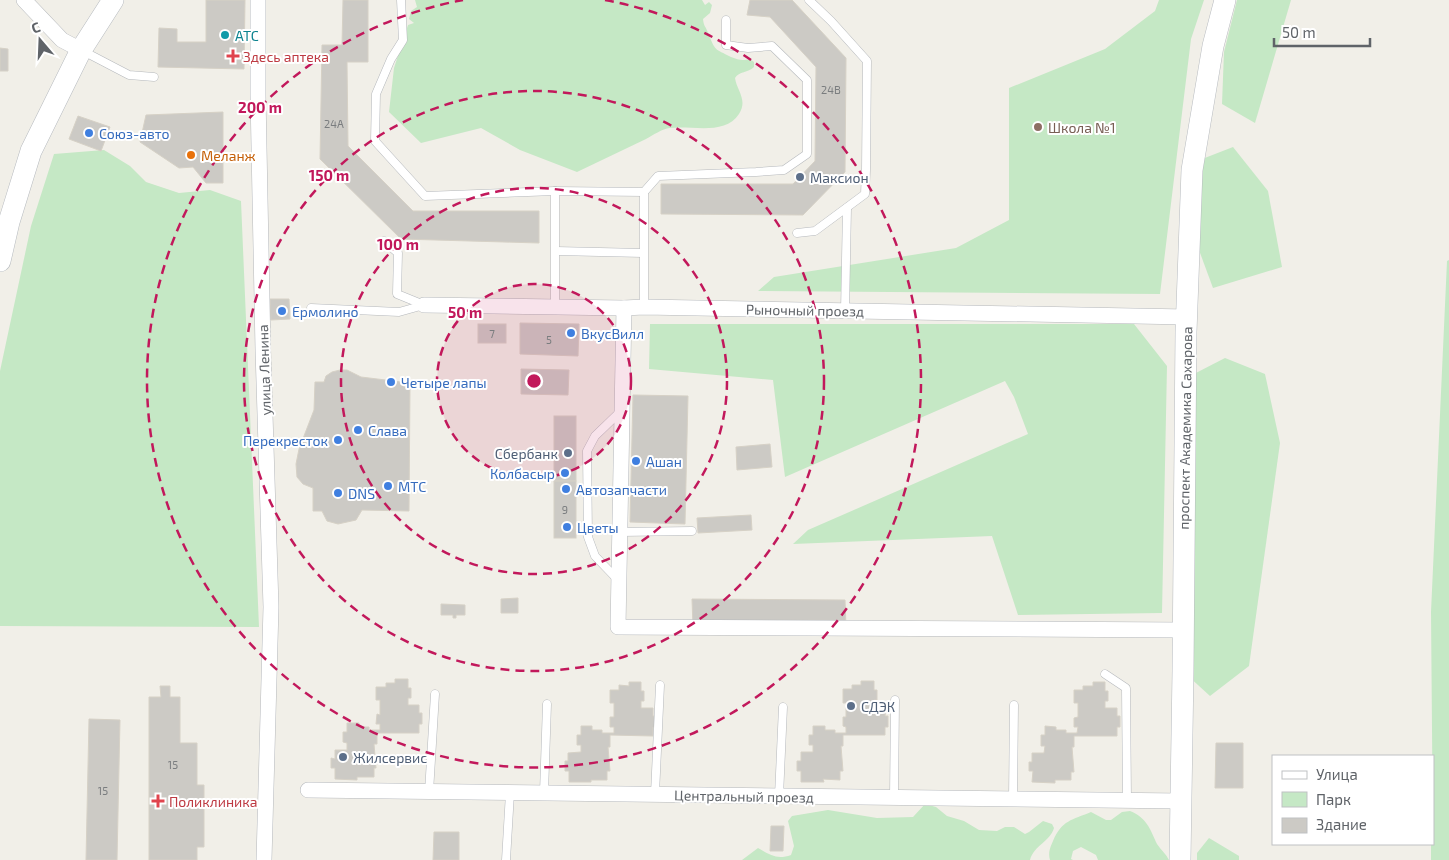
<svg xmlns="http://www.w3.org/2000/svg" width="1449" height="860" font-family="'Exo 2',sans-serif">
	<rect width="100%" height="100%" fill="#f1efe8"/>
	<!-- green -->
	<g fill="#c5e8c5">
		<path d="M 415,0 L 702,0 L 705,5 L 709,2 L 712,5 L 710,13 L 703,19 C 704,28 706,26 708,33 C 716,52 714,48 731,57 C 739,60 742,61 750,59 L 754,62 L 754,67 C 748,73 739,71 735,78 C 737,91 748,100 739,114 C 725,136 691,125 670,128 C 662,129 653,135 646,139 C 623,150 600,161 577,172 L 520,150 L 481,128 L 421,143 L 389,112 L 394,68 L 408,25 L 414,23 L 409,19 L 411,11 L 417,7 Z"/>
		<polygon points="1159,0 1204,0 1191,39 1160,294 758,291 774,277 956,248 1009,220 1009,88 1105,49 1155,11"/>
		<polygon points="1237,0 1291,0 1255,123 1222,104 1224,52"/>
		<polygon points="1233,147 1268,191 1282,267 1213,288 1189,223 1197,161"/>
		<polygon points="104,150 130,166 146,182 179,193 210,190 241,201 259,627 0,626 0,371 31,226 54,154"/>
		<polygon points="1449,260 1449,860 1431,860 1431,844 1433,844 1431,612 1447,261"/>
		<polygon points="650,324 1134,324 1167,366 1162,613 1018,615 992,536 793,544 808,530 1028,434 1014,397 1005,381 785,477 773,380 649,369"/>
		<polygon points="1225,358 1265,374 1280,443 1249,666 1210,696 1187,675 1190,376"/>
		<path d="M 925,804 L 936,807 L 947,816 L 964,821 L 979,830 L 997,831 L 1005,827 L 1014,827 L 1025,834 L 1029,832 L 1043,821 L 1052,824 L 1054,828 C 1050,842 1034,845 1030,860 L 742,860 L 758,848 C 770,855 777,860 791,855 L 794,846 L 788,821 L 792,816 L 828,810 L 877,818 L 913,817 Z"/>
		<path d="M 1130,811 C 1147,818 1150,829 1157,844 C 1161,850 1166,854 1169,860 L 1098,860 L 1096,855 L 1081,847 L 1073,851 L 1071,859 L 1073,860 L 1050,860 C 1048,852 1050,848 1053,841 C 1062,820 1072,820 1091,812 L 1106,820 L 1111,820 L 1122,812 Z"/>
		<polygon points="1209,838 1239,856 1239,860 1197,860 1197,853"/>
	</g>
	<!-- building -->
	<g fill="#cccac5" stroke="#d6d1c6">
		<polygon points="206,0 245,0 244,69 158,67 159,28 177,29 177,42 206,42"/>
		<polygon points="343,0 368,0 368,62 347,62 348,146 413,211 539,211 539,243 401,239 320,159 322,45 342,45"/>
		<polygon points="750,0 792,0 846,58 845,172 803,215 661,214 661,184 793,184 815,161 816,67 770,17 747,15"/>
		<polygon points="0,48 8,49 8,71 0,71"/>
		<polygon points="223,112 223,183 206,183 193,167 179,168 140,142 146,115"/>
		<polygon points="78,116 110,127 101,151 69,139"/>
		<polygon points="270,299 289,299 290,319 271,320"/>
		<polygon points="520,323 579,324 578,356 520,354"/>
		<rect x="478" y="324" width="28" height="19"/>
		<polygon points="521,369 569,370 568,395 521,394"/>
		<polygon points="340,370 347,370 361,377 410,383 409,511 362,510 356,520 338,524 327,521 322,511 313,511 313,488 303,484 297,477 296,464 299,449 314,410 315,382 324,382 326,376 332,372"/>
		<polygon points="633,395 688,396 685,524 630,522"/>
		<rect x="554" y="416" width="22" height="65"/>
		<polygon points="770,444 772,467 737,470 736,447"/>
		<rect x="554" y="481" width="22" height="57"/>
		<polygon points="751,515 752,530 698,533 697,518"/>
		<polygon points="518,598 518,613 501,613 501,599"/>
		<polygon points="692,599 845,600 846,627 693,627"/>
		<polygon points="441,604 465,605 465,615 456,615 456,618 453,618 453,615 441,615"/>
		<polygon points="395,679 408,679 408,688 411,688 411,698 408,698 408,705 419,705 419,713 422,713 422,724 419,724 419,733 377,733 377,744 374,744 376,768 374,768 374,777 357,777 357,780 335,779 335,768 331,768 331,758 335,759 335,750 347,750 347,743 343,742 343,732 347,732 347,723 359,723 359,727 369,727 369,730 380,730 380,724 376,724 377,714 380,715 380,700 376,700 376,687 386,687 386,683 395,683"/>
		<polygon points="861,681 874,681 874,690 877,690 877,700 874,700 874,707 886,708 885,716 888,716 888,727 885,727 885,735 843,735 843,746 841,746 843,771 840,771 840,780 823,779 824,782 801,782 801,771 797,771 797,761 801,761 801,752 813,752 813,745 809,745 809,735 813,735 813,726 825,726 825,730 835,730 835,733 846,733 846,727 843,726 843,717 846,717 846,703 843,703 843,689 852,689 852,685 861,685"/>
		<polygon points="629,682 641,682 641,691 644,691 644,701 641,701 641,708 653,708 653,716 656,716 656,727 653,727 653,736 610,735 610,747 608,747 610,771 607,771 607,780 591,780 591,782 569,782 569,771 565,771 565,761 568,761 568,753 581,752 581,745 577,745 577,735 581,735 581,726 592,726 592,730 602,730 602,733 614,733 614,727 610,727 610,717 614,717 614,703 610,703 610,690 619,690 619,685 629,686"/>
		<polygon points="1093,682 1105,682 1105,691 1108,691 1108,701 1105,701 1105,708 1117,708 1117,716 1120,716 1120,727 1117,727 1117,736 1074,736 1074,747 1072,747 1074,772 1071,772 1071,780 1055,780 1055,783 1032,782 1033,771 1029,771 1029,762 1032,762 1032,753 1044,753 1045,746 1041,746 1041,735 1045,735 1045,726 1056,727 1056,730 1066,730 1066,733 1077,733 1078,727 1074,727 1074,718 1078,717 1078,703 1074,703 1074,690 1083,690 1083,686 1093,686"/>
		<polygon points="160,686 170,686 170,697 180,697 180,743 197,743 197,785 204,785 204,847 197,847 197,860 149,860 149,697 161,697"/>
		<polygon points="89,719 120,720 117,860 86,860"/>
		<polygon points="1216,743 1243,743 1243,788 1215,788"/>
		<polygon points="771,826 784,826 783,851 770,851"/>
		<polygon points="434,832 459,832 459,860 433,860"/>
	</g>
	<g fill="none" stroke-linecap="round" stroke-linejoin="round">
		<defs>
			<g id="lane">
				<polyline points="401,0 403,40 391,59 376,94 375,141 425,196 555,191 644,192 658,176 756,172 784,170 807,154 807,80 772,46 748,48 726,45 726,20"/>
				<polyline points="83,51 129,75 154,77"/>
				<polyline points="797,233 815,231 865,194 866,170 867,61 831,21 809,0"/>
				<polyline points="384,241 398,253 397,294 424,305"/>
				<polyline points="556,251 643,253"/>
				<polyline points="555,306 555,191"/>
				<polyline points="644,307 644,192"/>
				<polyline points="311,308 399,312 424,305"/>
				<polyline points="845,311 847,208"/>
				<polyline points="620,532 692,531"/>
				<polyline points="617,579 595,556 588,537 587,451 595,436 621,411"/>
				<polyline points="1105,674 1126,688 1127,800"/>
				<polyline points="429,792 435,694"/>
				<polyline points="544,793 547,704"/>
				<polyline points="655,794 660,685"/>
				<polyline points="779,796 783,707"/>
				<polyline points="894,798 895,700"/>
				<polyline points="1013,799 1014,705"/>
				<polyline points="506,860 510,793"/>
			</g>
			<g id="street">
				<polyline points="24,0 62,40 81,50"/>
				<polyline points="258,0 258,96 263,350 271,607 264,860"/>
				<polyline points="424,305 624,308 644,307 1187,317"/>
				<polyline points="624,308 618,627 1184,630"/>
				<polyline points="308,790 1180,801"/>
			</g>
			<g id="secondary">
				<polyline points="0,261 9,222 31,151 81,50 113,0"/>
				<polyline points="1180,860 1183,671 1186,332 1192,170 1213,46 1225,0"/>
			</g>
		</defs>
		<!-- lane casing -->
		<use href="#lane" stroke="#b5b8bc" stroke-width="9"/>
		<!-- street casing -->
		<use href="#street" stroke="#b5b8bc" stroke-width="16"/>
		<!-- secondary casing -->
		<use href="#secondary" stroke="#b6babf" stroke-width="22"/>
		<!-- lane -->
		<use href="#lane" stroke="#fff" stroke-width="8"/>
		<!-- street -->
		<use href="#street" stroke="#fff" stroke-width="15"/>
		<!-- secondary -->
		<use href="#secondary" stroke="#fff" stroke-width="21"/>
	</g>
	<!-- distance rings -->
	<circle cx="534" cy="381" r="97" fill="#c2185b" fill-opacity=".12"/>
	<g fill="none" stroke="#c2185b" stroke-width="2.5" stroke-dasharray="9 6">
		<circle cx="534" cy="381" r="97"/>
		<circle cx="534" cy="381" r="193"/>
		<circle cx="534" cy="381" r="290"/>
		<path d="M605 0A387 387 0 1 1 463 0"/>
	</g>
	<!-- markers -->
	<circle fill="#0f9aa8" stroke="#fff" stroke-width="2" cx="225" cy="35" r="5"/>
	<g fill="#e0444e" stroke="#fff" stroke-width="2">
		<path d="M230.5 48.5h5v5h5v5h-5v5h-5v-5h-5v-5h5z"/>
		<path d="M155.5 793.5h5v5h5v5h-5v5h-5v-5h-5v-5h5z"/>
	</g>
	<circle fill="#8d6e63" stroke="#fff" stroke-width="2" cx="1038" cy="127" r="5"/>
	<g fill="#3f7fe0" stroke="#fff" stroke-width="2">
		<circle cx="89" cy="133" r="5"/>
		<circle cx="282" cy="311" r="5"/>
		<circle cx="571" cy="333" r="5"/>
		<circle cx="391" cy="382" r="5"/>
		<circle cx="358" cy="430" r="5"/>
		<circle cx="338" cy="440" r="5"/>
		<circle cx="636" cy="461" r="5"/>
		<circle cx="565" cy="473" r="5"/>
		<circle cx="388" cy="486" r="5"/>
		<circle cx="566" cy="489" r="5"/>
		<circle cx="338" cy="493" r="5"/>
		<circle cx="567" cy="527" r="5"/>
	</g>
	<circle fill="#e8710a" stroke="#fff" stroke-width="2" cx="191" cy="155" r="5"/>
	<g fill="#5c6f8a" stroke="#fff" stroke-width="2">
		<circle cx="800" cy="177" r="5"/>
		<circle cx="568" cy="453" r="5"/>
		<circle cx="851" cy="706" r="5"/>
		<circle cx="343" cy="757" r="5"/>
	</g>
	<g text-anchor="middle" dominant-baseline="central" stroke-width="4" stroke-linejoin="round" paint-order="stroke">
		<!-- number labels -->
		<g font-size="11" fill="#7a7d7f">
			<text x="831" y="89">24В</text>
			<text x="334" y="123">24А</text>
			<text x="492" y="333">7</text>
			<text x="549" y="339">5</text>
			<text x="565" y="509">9</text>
			<text x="173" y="764">15</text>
			<text x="103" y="790">15</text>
		</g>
		<!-- culture labels -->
		<g font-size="14" fill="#0d838f" stroke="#fff" text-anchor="start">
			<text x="235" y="35">АТС</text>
		</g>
		<!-- health labels -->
		<g font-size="14" fill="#be3a42" stroke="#fff" text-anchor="start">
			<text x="243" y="56">Здесь аптека</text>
			<text x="169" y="801">Поликлиника</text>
		</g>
		<!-- education labels -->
		<g font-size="14" fill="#785e54" stroke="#fff" text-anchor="start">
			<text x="1048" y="127">Школа №1</text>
		</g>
		<!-- shop labels -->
		<g font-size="14" fill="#366cbe" stroke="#fff" text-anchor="start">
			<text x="99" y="133">Союз-авто</text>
			<text x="292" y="311">Ермолино</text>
			<text x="581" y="333">ВкусВилл</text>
			<text x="401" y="382">Четыре лапы</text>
			<text x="368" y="430">Слава</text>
			<text x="328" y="440" text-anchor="end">Перекресток</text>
			<text x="646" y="461">Ашан</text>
			<text x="555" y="473" text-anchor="end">Колбасыр</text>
			<text x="398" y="486">МТС</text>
			<text x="576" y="489">Автозапчасти</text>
			<text x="348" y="493">DNS</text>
			<text x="577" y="527">Цветы</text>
		</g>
		<!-- food labels -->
		<g font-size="14" fill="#c56008" stroke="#fff" text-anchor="start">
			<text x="201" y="155">Меланж</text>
		</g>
		<!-- service labels -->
		<g font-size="14" fill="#4e5e75" stroke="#fff" text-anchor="start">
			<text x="810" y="177">Максион</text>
			<text x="558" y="453" text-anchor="end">Сбербанк</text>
			<text x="861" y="706">СДЭК</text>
			<text x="353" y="757">Жилсервис</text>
		</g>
		<!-- street labels -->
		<g font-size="14" fill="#5f6368" stroke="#fff">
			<text transform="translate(805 310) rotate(1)">Рыночный проезд</text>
			<text transform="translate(264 370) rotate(-92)">улица Ленина</text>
			<text transform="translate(1185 428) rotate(-89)">проспект Академика Сахарова</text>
			<text transform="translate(744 796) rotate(1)">Центральный проезд</text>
		</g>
	</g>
	<circle cx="534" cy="381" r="8" fill="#c2185b" stroke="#fff" stroke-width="2.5"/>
	<g font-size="15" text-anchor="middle" font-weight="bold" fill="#c2185b" stroke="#fff" stroke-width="4" stroke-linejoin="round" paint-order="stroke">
		<text x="260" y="113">200 m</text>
		<text x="329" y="181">150 m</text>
		<text x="398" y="250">100 m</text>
		<text x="465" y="318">50 m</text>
	</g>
	<!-- legend -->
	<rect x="1272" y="755" width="162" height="90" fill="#ffffff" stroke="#bfc1c3"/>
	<rect x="1282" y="771" width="25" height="8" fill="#ffffff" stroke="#bfc1c3"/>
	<text x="1316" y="780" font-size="15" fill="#5f6368">Улица</text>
	<rect x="1282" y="792" width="25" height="15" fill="#c5e8c5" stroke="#bfc1c3"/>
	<text x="1316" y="805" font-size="15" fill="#5f6368">Парк</text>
	<rect x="1282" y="818" width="25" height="15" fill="#cccac5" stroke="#bfc1c3"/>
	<text x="1316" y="830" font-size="15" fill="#5f6368">Здание</text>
	<!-- north arrow -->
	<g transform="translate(40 40) rotate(341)" stroke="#ffffff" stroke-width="4" paint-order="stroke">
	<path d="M0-4L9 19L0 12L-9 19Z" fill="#5f6368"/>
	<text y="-8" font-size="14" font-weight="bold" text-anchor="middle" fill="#5f6368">С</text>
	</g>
	<!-- scale -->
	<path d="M1274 38v8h96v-8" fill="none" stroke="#5f6368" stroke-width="2.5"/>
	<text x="1282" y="38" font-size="15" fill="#5f6368" stroke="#ffffff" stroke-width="4" paint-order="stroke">50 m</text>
</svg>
